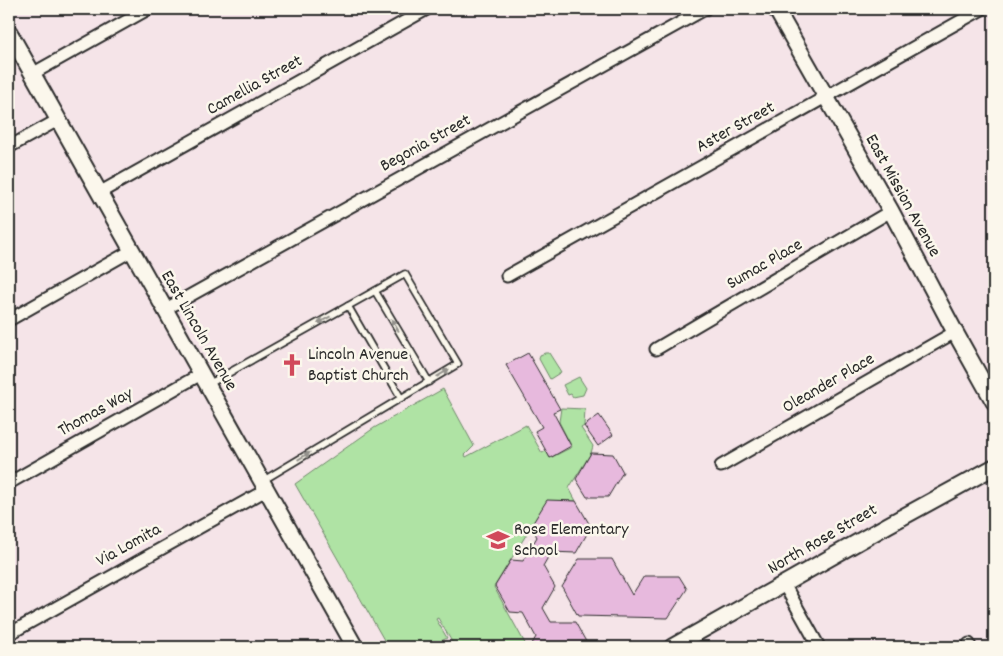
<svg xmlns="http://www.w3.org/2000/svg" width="1003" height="656" font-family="Dekko,sans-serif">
	<rect width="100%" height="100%" fill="#f5e4e8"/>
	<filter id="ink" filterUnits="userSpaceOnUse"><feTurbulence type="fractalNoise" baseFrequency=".02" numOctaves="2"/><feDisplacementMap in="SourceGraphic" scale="10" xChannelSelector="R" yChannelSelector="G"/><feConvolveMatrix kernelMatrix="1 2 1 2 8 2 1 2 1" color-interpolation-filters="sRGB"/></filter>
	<g filter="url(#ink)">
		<!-- green -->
		<g fill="#afe3a4" stroke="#6d8768">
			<polygon points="545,353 549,353 561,372 550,379 539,359 540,355"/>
			<polygon points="579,377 586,388 583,395 573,397 571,394 568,395 563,385"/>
			<polygon points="443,389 474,446 465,455 466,457 526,425 542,453 546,451 550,458 572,447 559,422 561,408 585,409 584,426 581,428 593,446 591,453 569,488 576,501 547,501 494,587 527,647 455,647 438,618 436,619 447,638 430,647 388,647 295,484 374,428"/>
		</g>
		<!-- building -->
		<g fill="#e7b9dd" stroke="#2b2b2b">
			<polygon points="528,353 560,409 553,412 571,446 550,458 535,431 542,427 506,365"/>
			<polygon points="599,415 613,435 598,446 584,426"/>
			<polygon points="591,453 613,454 623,472 608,497 587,497 576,479"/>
			<polygon points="547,500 576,501 591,527 576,553 551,552 543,566 555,587 543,608 551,622 575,622 589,647 530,647 536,637 523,613 510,612 495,586 511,560 523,561 537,537 531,526"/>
			<polygon points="579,559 612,559 632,595 644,576 679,576 687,589 668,618 578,616 562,587"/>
		</g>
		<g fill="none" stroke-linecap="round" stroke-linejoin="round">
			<defs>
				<g id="lane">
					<polyline points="375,291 429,382"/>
					<polyline points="348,306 401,398"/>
					<polyline points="209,384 405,274 458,364 264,480"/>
				</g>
				<g id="street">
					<polyline points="32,74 148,9"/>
					<polyline points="9,147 58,120"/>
					<polyline points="99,193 427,9"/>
					<polyline points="507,276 982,9"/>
					<polyline points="164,310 705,9"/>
					<polyline points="9,320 131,251"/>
					<polyline points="656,349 891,211"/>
					<polyline points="721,466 955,332"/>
					<polyline points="9,483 201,374"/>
					<polyline points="784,584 819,647"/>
					<polyline points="9,634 266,490"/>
					<polyline points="969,644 970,647"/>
				</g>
				<g id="secondary">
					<polyline points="776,9 891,211 955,332 994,402"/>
					<polyline points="9,32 355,647"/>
					<polyline points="672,647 888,525 994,467"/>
				</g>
			</defs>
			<!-- lane casing -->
			<use href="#lane" stroke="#2b2b2b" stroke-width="9"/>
			<!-- street casing -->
			<use href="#street" stroke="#2b2b2b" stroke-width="15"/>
			<!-- secondary casing -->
			<use href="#secondary" stroke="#2b2b2b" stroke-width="19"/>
			<!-- lane -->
			<use href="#lane" stroke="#fbf7ec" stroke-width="5.5"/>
			<!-- street -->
			<use href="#street" stroke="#fbf7ec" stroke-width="11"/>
			<!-- secondary -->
			<use href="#secondary" stroke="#fbf7ec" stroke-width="15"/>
		</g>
		<!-- one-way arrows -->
		<defs><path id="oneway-solid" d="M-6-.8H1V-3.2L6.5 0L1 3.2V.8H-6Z" transform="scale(1.25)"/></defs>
		<g fill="#93918c">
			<use href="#oneway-solid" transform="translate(324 320) rotate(151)"/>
			<use href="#oneway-solid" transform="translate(395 325) rotate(-121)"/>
			<use href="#oneway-solid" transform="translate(443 373) rotate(-31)"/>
			<use href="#oneway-solid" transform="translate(304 456) rotate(-31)"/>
		</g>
	</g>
	<!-- icons -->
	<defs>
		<symbol id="church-bare" viewBox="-9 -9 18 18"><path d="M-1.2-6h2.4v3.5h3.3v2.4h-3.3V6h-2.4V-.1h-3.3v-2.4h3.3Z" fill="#d1495b" stroke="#fbf7ec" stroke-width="2.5" paint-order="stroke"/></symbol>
		<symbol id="school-bare" viewBox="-9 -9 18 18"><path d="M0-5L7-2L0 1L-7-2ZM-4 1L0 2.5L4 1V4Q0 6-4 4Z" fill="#d1495b" stroke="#fbf7ec" stroke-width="2.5" paint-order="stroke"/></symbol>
	</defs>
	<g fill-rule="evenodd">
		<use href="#church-bare" x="276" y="349" width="32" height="32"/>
		<use href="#school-bare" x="482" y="524" width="32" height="32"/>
	</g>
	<g text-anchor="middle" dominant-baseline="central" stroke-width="5" stroke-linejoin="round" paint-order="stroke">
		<!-- street labels -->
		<g font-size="18" fill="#2b2b2b" stroke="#fbf7ec">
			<text transform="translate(255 86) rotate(-29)">Camellia Street</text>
			<text transform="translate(736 128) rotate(-29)">Aster Street</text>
			<text transform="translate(426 144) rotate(-29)">Begonia Street</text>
			<text transform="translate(902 196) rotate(61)">East Mission Avenue</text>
			<text transform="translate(765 265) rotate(-30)">Sumac Place</text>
			<text transform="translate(198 331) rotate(60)">East Lincoln Avenue</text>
			<text transform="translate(829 384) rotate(-30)">Oleander Place</text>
			<text transform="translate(96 413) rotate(-29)">Thomas Way</text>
			<text transform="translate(823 540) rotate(-30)">North Rose Street</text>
			<text transform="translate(129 546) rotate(-29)">Via Lomita</text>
		</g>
		<!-- poi labels -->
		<g font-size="18" fill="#2b2b2b" stroke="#fbf7ec" text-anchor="start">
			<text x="308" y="355">Lincoln Avenue<tspan x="308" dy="21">Baptist Church</tspan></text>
			<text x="514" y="530">Rose Elementary<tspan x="514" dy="21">School</tspan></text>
		</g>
	</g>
	<!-- margin -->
	<rect width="1003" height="656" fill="none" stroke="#fbf7ec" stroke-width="30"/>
	<rect x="15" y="15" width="973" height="626" fill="none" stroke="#2b2b2b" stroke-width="2" filter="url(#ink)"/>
</svg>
